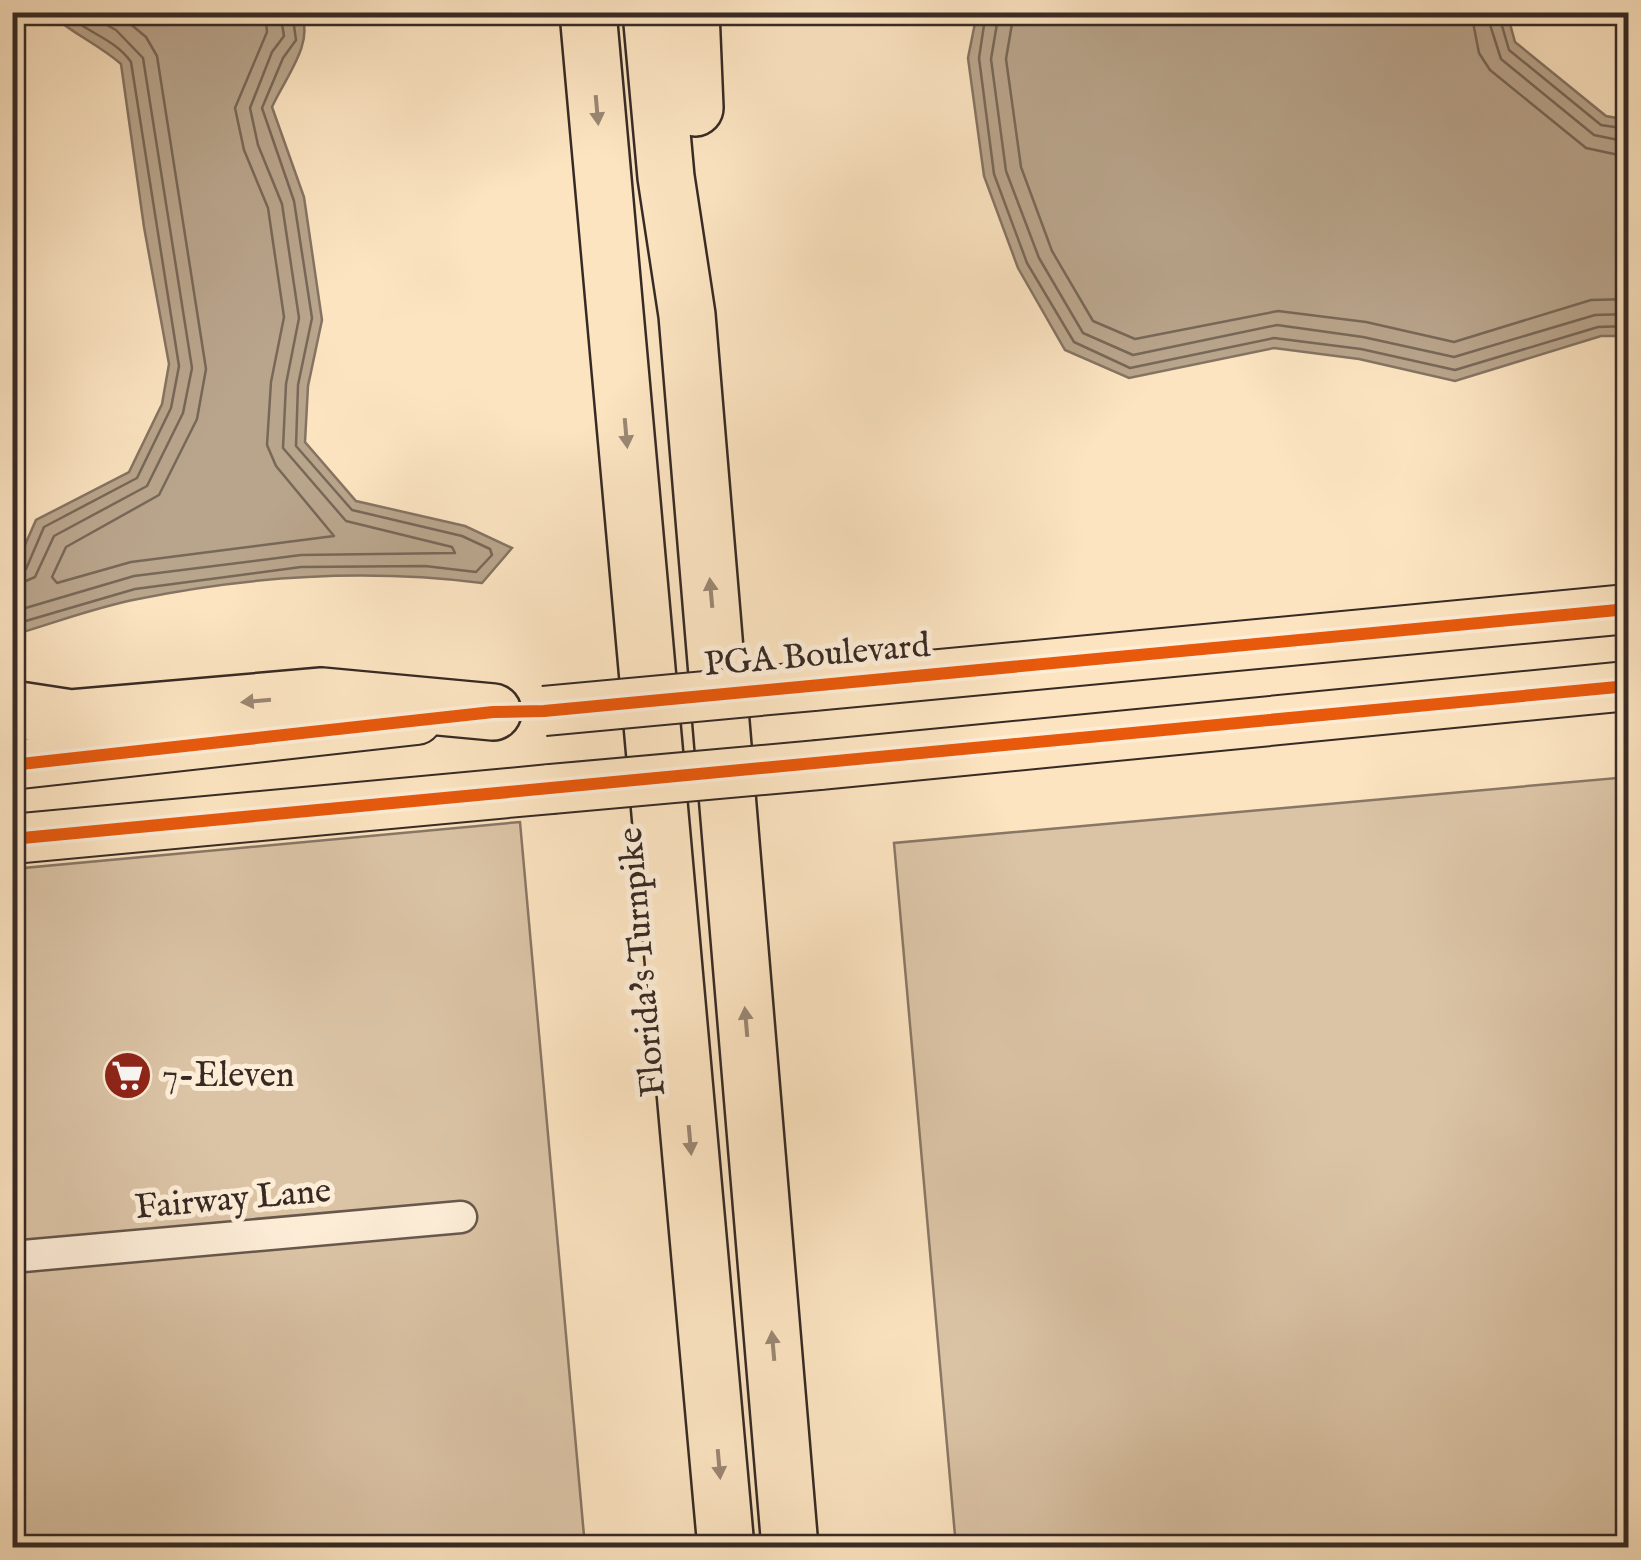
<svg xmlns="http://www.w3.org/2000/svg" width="1641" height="1560" font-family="'IM FELL English',serif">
	<rect width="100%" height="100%" fill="#fce4c1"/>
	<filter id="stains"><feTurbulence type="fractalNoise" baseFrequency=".002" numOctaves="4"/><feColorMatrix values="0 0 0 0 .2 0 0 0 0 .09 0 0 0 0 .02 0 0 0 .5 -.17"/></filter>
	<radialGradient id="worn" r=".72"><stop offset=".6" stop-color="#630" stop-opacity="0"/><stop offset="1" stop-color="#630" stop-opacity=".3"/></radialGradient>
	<!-- green -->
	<g fill="#dbc4a6" stroke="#897766" stroke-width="2.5">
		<polygon points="1628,777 1628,1547 956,1547 894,843"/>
		<polygon points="520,822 585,1547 13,1548 13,869"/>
	</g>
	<!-- water -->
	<g fill="#b9a58c" stroke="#857463" stroke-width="2.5">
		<path d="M 49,13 L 300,13 C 316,41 285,78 272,107 L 304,197 L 322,320 L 308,386 L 305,442 L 356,501 L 465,526 L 512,548 L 482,583 C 369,569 250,576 138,599 C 96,607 54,623 13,635 L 13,572 L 36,520 L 129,472 L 162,404 L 169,364 L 144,227 L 121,64 C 97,43 74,35 49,13 Z"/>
		<polygon points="977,13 1507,13 1515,42 1606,116 1628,120 1628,336 1601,336 1455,381 1359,359 1274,348 1129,378 1065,350 1018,268 984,176 968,58"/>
	</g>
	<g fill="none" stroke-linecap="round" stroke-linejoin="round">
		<!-- shore -->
		<g stroke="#786858" stroke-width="2.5">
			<polyline points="116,12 146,37 157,56 206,369 197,419 159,495 66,547 52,577 57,583 131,562 334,536 276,466 267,445 271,382 284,317 268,208 244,150 235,108 267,32 265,12"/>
			<polyline points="986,12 979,58 994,174 1027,263 1074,342 1130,368 1274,338 1361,349 1455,370 1598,327 1628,326"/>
			<polyline points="999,12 991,59 1006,171 1039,258 1083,333 1133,355 1277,325 1363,337 1454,357 1595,315 1628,314"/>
			<polyline points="1014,12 1006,59 1021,167 1052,251 1093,321 1135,339 1278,311 1366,322 1454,342 1591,300 1628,299"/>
			<polyline points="1471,12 1479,53 1490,70 1586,148 1628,157"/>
			<polyline points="1486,12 1501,59 1594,135 1628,142"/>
			<polyline points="1498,12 1509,50 1601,125 1628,129"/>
			<path d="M 12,574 L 26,569 L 44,527 L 137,478 L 171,408 L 179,366 L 131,62 C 114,38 85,32 64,12"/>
			<polyline points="12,587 35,577 54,536 147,486 183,413 192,368 143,58 116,30 83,12"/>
			<polyline points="12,612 134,576 301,555 455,553 452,547 346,521 283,448 286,384 299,318 282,204 258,145 250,108 272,52 284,36 280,12"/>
			<polyline points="12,625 135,589 301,567 425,566 476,572 492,555 490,549 462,536 352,510 296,446 298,385 312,318 294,201 262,108 283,58 296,40 292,12"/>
		</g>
		<defs>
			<polyline id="minor" points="12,1257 461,1217"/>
			<g id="primary">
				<polyline points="813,686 1628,609"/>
				<polyline points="12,765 417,720"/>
				<polyline points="819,765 1628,686"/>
				<polyline points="12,839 551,789"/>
			</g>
			<g id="motorway">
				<polyline points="588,12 726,1548"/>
				<polyline points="651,12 666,177 687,315 790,1548"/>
				<polyline points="691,12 695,108"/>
				<polyline points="12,709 71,718 322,696 493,712"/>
			</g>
		</defs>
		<!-- minor casing -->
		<use href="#minor" stroke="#68584c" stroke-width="35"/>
		<!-- primary casing -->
		<use href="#primary" stroke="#372a25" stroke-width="52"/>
		<!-- motorway casing -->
		<use href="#motorway" stroke="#372a25" stroke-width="60"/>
		<!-- minor -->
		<use href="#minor" stroke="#fdedd7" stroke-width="30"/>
		<!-- primary -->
		<use href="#primary" stroke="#fce4c1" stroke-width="48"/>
		<!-- motorway -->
		<use href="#motorway" stroke="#fce4c1" stroke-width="55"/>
		<defs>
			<g id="primary-bridge">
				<polyline points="544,711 813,686"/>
				<polyline points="551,789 819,765"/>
			</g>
		</defs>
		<!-- primary-bridge casing -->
		<use href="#primary-bridge" stroke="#372a25" stroke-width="52" stroke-linecap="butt"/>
		<!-- primary-bridge -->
		<use href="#primary-bridge" stroke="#fce4c1" stroke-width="48"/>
		<defs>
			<g id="cycleway">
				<polyline points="12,765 493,712 544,711 1628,609"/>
				<polyline points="12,839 1628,686"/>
			</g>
		</defs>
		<!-- cycleway casing -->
		<use href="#cycleway" stroke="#fdedd7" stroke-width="19"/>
		<!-- cycleway -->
		<use href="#cycleway" stroke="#e8590c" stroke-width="12"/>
	</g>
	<!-- one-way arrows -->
	<defs><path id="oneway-solid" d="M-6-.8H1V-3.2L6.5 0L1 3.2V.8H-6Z" transform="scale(2.5)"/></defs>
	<g fill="#9a8773">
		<use href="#oneway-solid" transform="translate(597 110) rotate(85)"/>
		<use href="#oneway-solid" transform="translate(626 433) rotate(85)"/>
		<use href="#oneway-solid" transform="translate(711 593) rotate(-95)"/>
		<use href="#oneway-solid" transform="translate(256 701) rotate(175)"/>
		<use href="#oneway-solid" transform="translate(746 1022) rotate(-95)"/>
		<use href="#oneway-solid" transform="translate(690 1140) rotate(85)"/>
		<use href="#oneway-solid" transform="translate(773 1346) rotate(-95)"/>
		<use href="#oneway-solid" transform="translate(719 1464) rotate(85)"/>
	</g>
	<!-- icons -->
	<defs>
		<symbol id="supermarket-disc" viewBox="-11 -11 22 22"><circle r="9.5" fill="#8f2418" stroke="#fdedd7"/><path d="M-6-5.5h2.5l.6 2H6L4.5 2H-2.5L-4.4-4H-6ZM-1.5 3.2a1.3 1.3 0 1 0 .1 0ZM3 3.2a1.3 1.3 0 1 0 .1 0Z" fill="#fff"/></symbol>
	</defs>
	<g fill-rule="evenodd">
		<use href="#supermarket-disc" x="100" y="1048" width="55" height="55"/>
	</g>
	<g text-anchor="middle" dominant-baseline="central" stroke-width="10" stroke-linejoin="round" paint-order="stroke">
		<!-- street labels -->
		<g font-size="35" fill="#372a25" stroke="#fdedd7">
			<text transform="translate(817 656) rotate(-5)">PGA Boulevard</text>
			<text transform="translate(643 962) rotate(-95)">Florida's Turnpike</text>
			<text transform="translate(233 1200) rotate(-5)">Fairway Lane</text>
		</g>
		<!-- poi labels -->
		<g font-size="35" fill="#372a25" stroke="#fdedd7" text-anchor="start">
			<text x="162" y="1076">7-Eleven</text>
		</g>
	</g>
	<!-- margin -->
	<rect width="1641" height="1560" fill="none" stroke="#fce4c1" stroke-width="50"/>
	<rect x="15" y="15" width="1611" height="1530" fill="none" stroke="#372a25" stroke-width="5"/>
	<rect x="25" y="25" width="1591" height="1510" fill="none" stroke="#372a25" stroke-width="2.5"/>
	<rect width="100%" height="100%" filter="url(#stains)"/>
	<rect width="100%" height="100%" fill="url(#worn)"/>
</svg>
